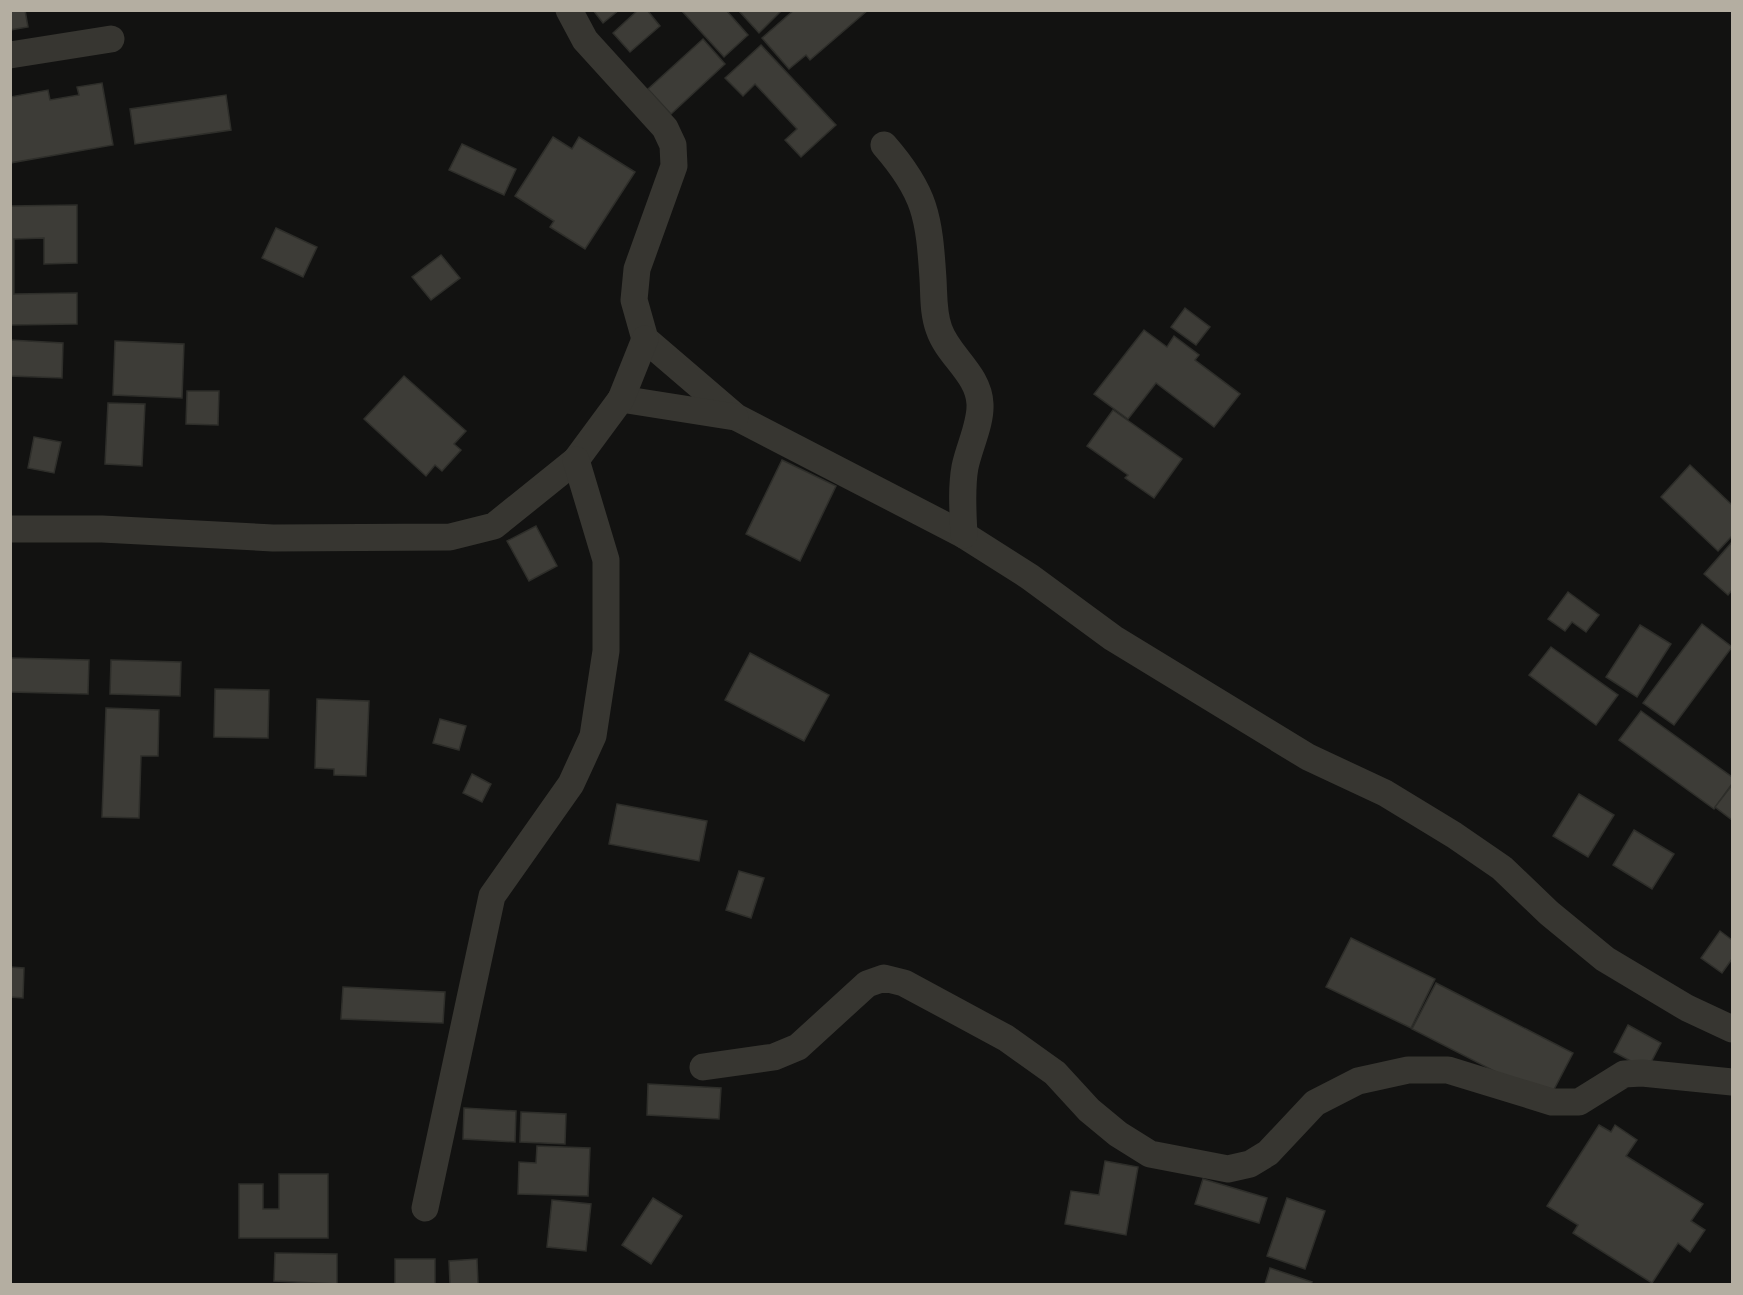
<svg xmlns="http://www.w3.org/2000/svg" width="1743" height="1295" font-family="'Roboto Condensed',sans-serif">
	<rect width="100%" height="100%" fill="#121211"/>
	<!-- building -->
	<g fill="#3d3c37" stroke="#2e2e2a" stroke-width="1.5">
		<polygon points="10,10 25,10 28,27 10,30"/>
		<polygon points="593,10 619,10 603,23"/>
		<polygon points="638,10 647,10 660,26 630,52 613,33"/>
		<polygon points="681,10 726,10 748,35 724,57"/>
		<polygon points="738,10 782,10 759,33"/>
		<polygon points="794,10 868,10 810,60 806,55 789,69 762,38"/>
		<polygon points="703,39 725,64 671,114 648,89"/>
		<polygon points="761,45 836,125 801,157 785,140 797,129 755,84 743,96 725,78"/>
		<polygon points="102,83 113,145 10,163 10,97 48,90 50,100 79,95 77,87"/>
		<polygon points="226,95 231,130 135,144 130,109"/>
		<polygon points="553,137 572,149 579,137 635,172 585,249 550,227 554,221 515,196"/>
		<polygon points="462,144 516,169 504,195 449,170"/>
		<polygon points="77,205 77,263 44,264 44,238 14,239 14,294 77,293 77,324 10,325 10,206"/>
		<polygon points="276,228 317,247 303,277 262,258"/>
		<polygon points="441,255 460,278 431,300 412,277"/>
		<polygon points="1185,308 1210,327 1196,345 1171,327"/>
		<polygon points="1144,330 1167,347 1174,336 1199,355 1195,360 1240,394 1214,427 1156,383 1128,419 1094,394"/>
		<polygon points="10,340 63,343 62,378 10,376"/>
		<polygon points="115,341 184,344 182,398 113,395"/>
		<polygon points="404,376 466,431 454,444 461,450 442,471 435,465 426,476 364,419"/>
		<polygon points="187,391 219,391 218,425 186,424"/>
		<polygon points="108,403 145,404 142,466 105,464"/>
		<polygon points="1113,410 1182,459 1154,498 1125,478 1128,475 1087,446"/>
		<polygon points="34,437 61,442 54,473 28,468"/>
		<polygon points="782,460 836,486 800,561 746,534"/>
		<polygon points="1690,465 1732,505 1732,536 1718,551 1661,497"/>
		<polygon points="536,526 557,566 529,581 507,541"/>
		<polygon points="1732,542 1732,590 1728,595 1704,574"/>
		<polygon points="1568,592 1599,615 1586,632 1572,622 1565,631 1548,619"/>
		<polygon points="1702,624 1732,647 1674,725 1643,703"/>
		<polygon points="1640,625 1671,644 1637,697 1606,677"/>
		<polygon points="1551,647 1618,695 1596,725 1529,675"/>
		<polygon points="750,653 829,695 804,741 725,700"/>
		<polygon points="10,658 89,660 88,694 10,692"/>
		<polygon points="111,660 181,662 180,696 110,694"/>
		<polygon points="215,689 269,690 268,738 214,737"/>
		<polygon points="317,699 369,701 366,776 334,775 334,769 315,768"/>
		<polygon points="106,708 159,710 158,756 141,756 139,818 102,817"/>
		<polygon points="1641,711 1732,777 1732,784 1714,809 1619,740"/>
		<polygon points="440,719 466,726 459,750 433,743"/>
		<polygon points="472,774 491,784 482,802 463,793"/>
		<polygon points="1732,785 1732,820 1715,807"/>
		<polygon points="1579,794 1614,815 1588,857 1553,836"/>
		<polygon points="617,804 707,821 699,861 609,844"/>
		<polygon points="1634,830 1674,854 1652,889 1613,865"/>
		<polygon points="739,871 764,878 751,918 726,910"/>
		<polygon points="1720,931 1732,940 1732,959 1722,973 1701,958"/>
		<polygon points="1351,938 1435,979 1411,1028 1326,987"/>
		<polygon points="10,967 24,968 23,998 10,997"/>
		<polygon points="1436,983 1573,1053 1549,1099 1412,1029"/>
		<polygon points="343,987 445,992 443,1023 341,1019"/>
		<polygon points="1628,1025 1661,1043 1647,1070 1614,1052"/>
		<polygon points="648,1084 721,1088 719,1119 647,1115"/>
		<polygon points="464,1108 516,1111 515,1142 463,1139"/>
		<polygon points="521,1112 566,1114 565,1144 520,1142"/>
		<polygon points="1599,1125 1611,1132 1615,1125 1637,1140 1626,1156 1703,1204 1691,1221 1705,1230 1690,1252 1678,1243 1652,1283 1573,1233 1578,1225 1547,1206"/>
		<polygon points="537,1146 590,1148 588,1196 518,1194 519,1162 536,1163"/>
		<polygon points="1105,1161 1138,1167 1126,1235 1065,1224 1071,1191 1099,1195"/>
		<polygon points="279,1174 328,1174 328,1238 239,1238 239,1184 263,1184 263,1209 279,1209"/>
		<polygon points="1203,1179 1267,1198 1259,1223 1195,1204"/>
		<polygon points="653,1198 682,1216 651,1264 622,1245"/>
		<polygon points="1287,1198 1325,1211 1305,1269 1267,1256"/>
		<polygon points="552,1200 591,1204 586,1251 547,1247"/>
		<polygon points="275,1253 337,1254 337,1284 274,1281"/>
		<rect x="395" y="1259" width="40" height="25"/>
		<polygon points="477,1259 478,1284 450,1284 449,1261"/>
		<polygon points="1270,1268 1312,1282 1311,1284 1265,1284"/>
	</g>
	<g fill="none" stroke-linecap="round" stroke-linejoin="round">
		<!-- street -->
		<g stroke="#373631" stroke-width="27">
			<polyline points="569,10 585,40 665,128 673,145 674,166 637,269 634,300 645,339 736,417 964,535 1030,577 1113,638 1308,757 1385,793 1454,835 1502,868 1549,913 1605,959 1687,1008 1732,1029"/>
			<polyline points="10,55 111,39"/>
			<path d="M 884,145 C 926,193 929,217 933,279 C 934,295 933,313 939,329 C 948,356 979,374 980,404 C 981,424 969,447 965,467 C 961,489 963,513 964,535"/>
			<polyline points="621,399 735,417"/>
			<polyline points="10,529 102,529 273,538 450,537 494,526 576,460 621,399 645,339"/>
			<polyline points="703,1067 774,1057 798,1047 867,984 884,978 904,983 1006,1038 1055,1073 1089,1110 1118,1134 1150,1154 1228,1169 1250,1164 1268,1153 1315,1103 1358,1081 1408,1070 1448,1070 1552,1102 1579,1102 1624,1074 1642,1073 1732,1082"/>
			<polyline points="425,1208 492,896 571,784 593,736 606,651 606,560 576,460"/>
		</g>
	</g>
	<!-- border -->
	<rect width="1743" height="1295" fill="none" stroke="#b4aea1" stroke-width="24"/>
</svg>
